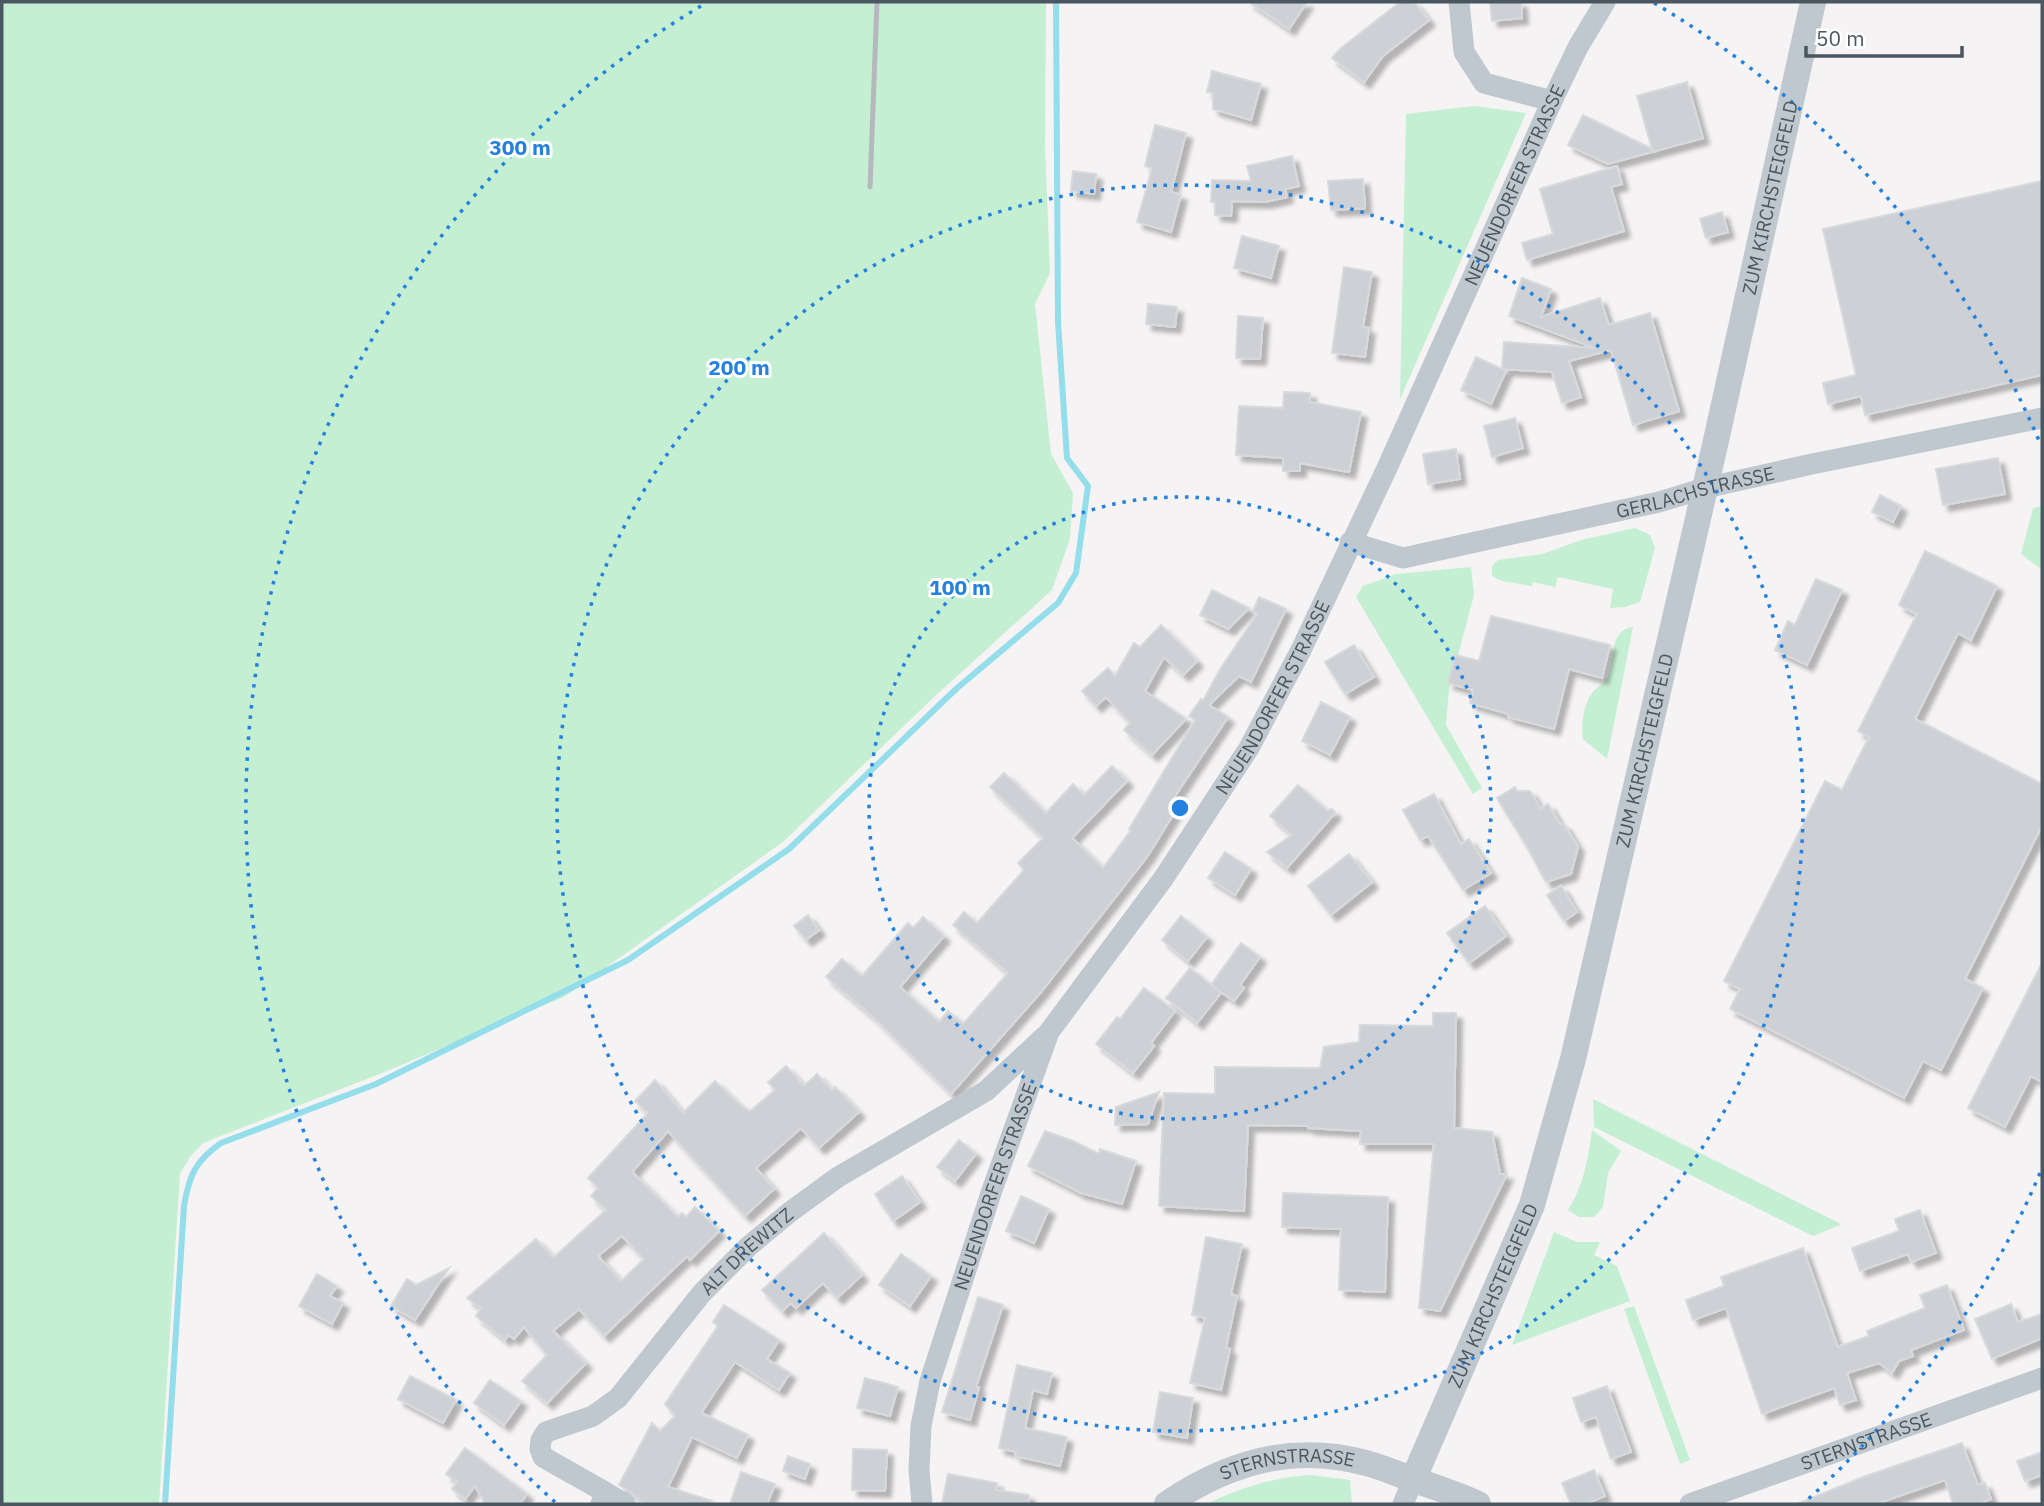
<svg xmlns="http://www.w3.org/2000/svg" width="2044" height="1506" font-family="'IBM Plex Sans',sans-serif">
	<defs>
		<filter id="shadow"><feDropShadow dx="6" dy="6" stdDeviation="2" flood-color="#0004"/></filter>
	</defs>
	<rect width="100%" height="100%" fill="#f5f3f3"/>
	<!-- green -->
	<g fill="#c5efd2">
		<polygon points="2,2 1046,2 1045,146 1050,273 1035,304 1051,454 1073,493 1070,539 1052,590 933,698 783,842 564,997 382,1073 203,1143 190,1157 180,1174 159,1504 2,1504"/>
		<polygon points="1474,106 1526,113 1400,399 1406,114"/>
		<polygon points="2042,506 2042,570 2021,554 2033,508"/>
		<polygon points="1635,528 1650,535 1655,548 1640,602 1625,607 1610,608 1613,589 1558,577 1555,587 1533,582 1532,586 1502,581 1492,576 1492,566 1498,560 1543,554 1581,540"/>
		<polygon points="1471,567 1474,595 1449,689 1446,725 1482,788 1473,794 1356,597 1363,586 1396,574"/>
		<path d="M 1633,627 L 1607,759 L 1583,739 C 1581,726 1583,708 1590,696 C 1594,688 1604,685 1608,676 C 1615,658 1609,630 1633,627 Z"/>
		<polygon points="1593,1099 1841,1224 1842,1224 1813,1236 1594,1127"/>
		<path d="M 1592,1130 L 1621,1151 L 1608,1173 L 1603,1207 L 1594,1217 L 1579,1217 L 1568,1210 C 1584,1185 1588,1159 1592,1130 Z"/>
		<polygon points="1554,1232 1577,1242 1600,1242 1594,1255 1617,1266 1630,1301 1512,1345"/>
		<polygon points="1634,1306 1690,1460 1680,1464 1624,1309"/>
		<path d="M 1310,1475 L 1350,1480 L 1352,1504 L 1207,1504 C 1241,1487 1272,1478 1310,1475 Z"/>
	</g>
	<g fill="none" stroke-linecap="round" stroke-linejoin="round">
		<!-- stream -->
		<path stroke="#94ddea" stroke-width="6" d="M 165,1504 L 184,1206 C 189,1176 195,1161 221,1143 L 376,1084 L 628,960 L 789,849 L 956,689 L 1058,603 L 1076,573 L 1088,486 L 1067,458 L 1058,322 L 1056,2"/>
	</g>
	<!-- building -->
	<g fill="#cdd0d5" stroke="#d7d9dd" stroke-width="2" fill-rule="evenodd" filter="url(#shadow)">
		<polygon points="1249,2 1307,2 1289,29"/>
		<polygon points="1400,2 1414,2 1429,20 1383,56 1364,82 1332,58 1340,49"/>
		<polygon points="1490,2 1521,2 1522,18 1492,21"/>
		<polygon points="1212,71 1261,84 1251,120 1213,109 1213,93 1207,92"/>
		<polygon points="1687,82 1703,138 1608,164 1568,145 1583,115 1652,149 1637,96"/>
		<polygon points="1155,125 1186,133 1171,192 1181,195 1171,232 1137,222 1152,168 1145,166"/>
		<polygon points="1292,156 1299,186 1285,189 1287,197 1265,202 1232,201 1231,216 1215,215 1215,202 1211,202 1212,180 1251,181 1247,166"/>
		<polygon points="1617,166 1622,184 1611,187 1624,231 1527,260 1522,243 1553,234 1540,189"/>
		<polygon points="1073,171 1096,174 1094,194 1071,191"/>
		<polygon points="1363,179 1365,208 1331,210 1328,181"/>
		<polygon points="2042,181 2042,375 1865,415 1861,396 1828,404 1823,383 1856,375 1823,229"/>
		<polygon points="1722,212 1728,232 1706,238 1700,219"/>
		<polygon points="1242,236 1279,246 1271,278 1234,268"/>
		<polygon points="1344,267 1372,272 1363,327 1369,328 1365,357 1332,353"/>
		<polygon points="1522,278 1551,289 1541,317 1600,298 1609,325 1650,313 1679,411 1633,425 1611,350 1569,361 1581,397 1562,403 1552,372 1502,369 1504,342 1595,348 1509,316"/>
		<polygon points="1148,304 1177,307 1175,327 1146,324"/>
		<polygon points="1238,316 1263,318 1260,359 1236,358"/>
		<polygon points="1476,357 1506,371 1491,404 1461,390"/>
		<polygon points="1284,392 1310,393 1310,402 1361,412 1349,472 1300,463 1300,471 1283,471 1283,458 1236,455 1239,406 1283,408"/>
		<polygon points="1515,418 1523,448 1492,457 1484,426"/>
		<polygon points="1456,449 1460,479 1428,484 1423,454"/>
		<polygon points="1998,458 2005,494 1943,505 1936,469"/>
		<polygon points="1880,495 1901,506 1893,522 1872,512"/>
		<polygon points="1925,551 1997,586 1971,640 1958,633 1915,719 2042,784 2042,826 1965,979 1983,988 1941,1070 1923,1061 1904,1098 1730,1009 1740,989 1724,981 1825,781 1842,790 1869,737 1858,731 1917,614 1899,605"/>
		<polygon points="1816,579 1842,590 1807,665 1775,650 1788,621 1795,625"/>
		<polygon points="1212,590 1249,608 1228,629 1200,615"/>
		<polygon points="1259,597 1286,609 1251,682 1239,676 1209,705 1228,717 1169,805 1176,810 1147,857 1041,992 951,1094 873,1017 826,977 842,959 862,976 908,923 913,928 923,917 944,936 900,987 939,1022 948,1011 963,1024 1008,973 953,925 964,912 977,923 1024,870 1018,863 1043,838 990,787 1004,773 1046,813 1073,784 1084,795 1112,766 1127,781 1072,838 1103,868 1131,830 1129,829 1195,720 1189,716 1201,699 1203,701 1219,671 1257,614 1253,611"/>
		<polygon points="1491,616 1610,645 1602,678 1569,669 1554,729 1508,717 1508,714 1470,703 1473,690 1448,683 1455,655 1479,661"/>
		<polygon points="1161,625 1197,661 1183,675 1164,657 1145,691 1186,719 1152,755 1124,730 1130,723 1106,697 1096,706 1082,691 1108,668 1115,676 1134,643 1140,647"/>
		<polygon points="1354,645 1374,677 1345,694 1325,662"/>
		<polygon points="1321,702 1350,717 1330,755 1302,741"/>
		<polygon points="1298,785 1328,811 1332,809 1335,813 1287,868 1267,852 1292,835 1270,816"/>
		<polygon points="1515,787 1517,791 1530,791 1541,809 1548,804 1561,825 1564,824 1578,847 1571,874 1546,882 1527,847 1497,798"/>
		<polygon points="1434,794 1461,844 1469,839 1491,873 1463,890 1428,836 1420,840 1403,810"/>
		<polygon points="1225,852 1251,869 1235,895 1208,878"/>
		<polygon points="1349,854 1372,882 1331,915 1308,886"/>
		<polygon points="1561,886 1577,912 1564,921 1547,895"/>
		<polygon points="1485,906 1506,936 1469,963 1447,933"/>
		<polygon points="808,915 819,930 806,940 794,926"/>
		<polygon points="1181,916 1207,937 1188,961 1162,940"/>
		<polygon points="1241,943 1260,957 1240,985 1244,988 1234,1001 1211,985"/>
		<polygon points="2042,963 2042,1082 2031,1076 2005,1127 1968,1108"/>
		<polygon points="1190,968 1221,993 1197,1023 1166,998"/>
		<polygon points="1144,988 1175,1011 1151,1043 1154,1046 1133,1073 1096,1044 1117,1017 1120,1019"/>
		<polygon points="1433,1013 1456,1013 1454,1128 1492,1132 1500,1174 1507,1174 1440,1311 1419,1308 1434,1144 1360,1144 1361,1131 1308,1128 1308,1126 1248,1125 1244,1211 1159,1206 1164,1093 1215,1094 1215,1067 1320,1068 1324,1047 1359,1042 1360,1025 1433,1026"/>
		<path d="M 786,1066 L 804,1086 L 817,1074 L 832,1090 L 835,1087 L 859,1112 L 819,1148 L 801,1128 L 756,1168 L 774,1189 L 745,1216 L 668,1131 L 632,1172 L 678,1217 L 682,1213 L 686,1217 L 695,1207 L 719,1231 L 690,1260 L 687,1256 L 604,1336 L 579,1309 L 553,1331 L 586,1363 L 547,1403 L 522,1381 L 547,1355 L 524,1327 L 514,1339 L 508,1335 L 505,1340 L 476,1316 L 481,1308 L 467,1298 L 536,1239 L 553,1258 L 606,1210 L 591,1196 L 598,1188 L 588,1178 L 648,1113 L 635,1101 L 655,1080 L 683,1113 L 715,1081 L 739,1104 L 750,1111 L 775,1090 L 768,1082 ZM 622,1236 L 644,1259 L 621,1281 L 598,1256 Z"/>
		<polygon points="1159,1092 1148,1124 1115,1125 1116,1107"/>
		<polygon points="1045,1131 1073,1141 1099,1154 1100,1149 1136,1161 1122,1204 1081,1193 1028,1166"/>
		<polygon points="959,1140 976,1154 955,1181 937,1167"/>
		<polygon points="902,1176 920,1202 893,1221 875,1194"/>
		<polygon points="1283,1193 1388,1197 1385,1292 1339,1290 1341,1229 1282,1227"/>
		<polygon points="1021,1196 1049,1209 1034,1243 1006,1231"/>
		<polygon points="1920,1210 1936,1253 1911,1262 1908,1254 1860,1271 1852,1248 1899,1231 1895,1219"/>
		<polygon points="824,1233 862,1275 837,1298 823,1283 796,1308 791,1303 782,1311 762,1290"/>
		<polygon points="1206,1237 1242,1244 1231,1294 1237,1296 1226,1348 1230,1349 1221,1390 1190,1383 1205,1318 1192,1315"/>
		<polygon points="1803,1248 1838,1347 1869,1336 1867,1331 1925,1308 1920,1295 1947,1285 1964,1330 1911,1350 1913,1356 1899,1361 1892,1373 1879,1363 1847,1373 1856,1400 1840,1405 1834,1388 1762,1414 1726,1308 1693,1320 1686,1300 1724,1286 1721,1277"/>
		<polygon points="901,1254 931,1276 910,1306 879,1285"/>
		<polygon points="449,1268 415,1320 391,1306 407,1279 416,1285"/>
		<polygon points="317,1274 337,1286 330,1296 343,1303 332,1324 299,1306"/>
		<polygon points="978,1297 1003,1305 976,1387 979,1387 970,1420 942,1412"/>
		<polygon points="2011,1304 2018,1322 2042,1314 2042,1338 1992,1359 1975,1319"/>
		<polygon points="724,1305 779,1340 767,1359 790,1373 779,1390 735,1362 701,1413 748,1435 737,1458 692,1437 668,1487 712,1501 711,1504 644,1504 632,1493 619,1485 652,1423 660,1431 675,1416 665,1404 718,1326 713,1322"/>
		<polygon points="1017,1365 1052,1373 1047,1394 1033,1390 1025,1428 1067,1437 1060,1466 1015,1456 1016,1452 999,1448"/>
		<polygon points="410,1376 456,1400 443,1423 398,1399"/>
		<polygon points="865,1378 898,1387 890,1416 857,1408"/>
		<polygon points="490,1380 521,1401 504,1425 474,1403"/>
		<polygon points="1607,1386 1631,1452 1611,1459 1596,1417 1581,1422 1573,1398"/>
		<polygon points="1160,1392 1193,1398 1187,1438 1153,1432"/>
		<polygon points="1962,1443 1978,1485 1985,1483 1991,1499 1978,1504 1953,1504 1945,1480 1876,1504 1797,1504 1866,1476"/>
		<polygon points="465,1448 527,1494 520,1504 485,1504 475,1486 465,1499 452,1489 457,1482 446,1474"/>
		<polygon points="853,1449 887,1450 885,1491 852,1490"/>
		<polygon points="2042,1452 2042,1475 2025,1481 2017,1461"/>
		<polygon points="788,1456 810,1464 805,1479 783,1471"/>
		<polygon points="1594,1470 1605,1496 1585,1504 1571,1504 1562,1483"/>
		<polygon points="741,1472 775,1484 767,1504 730,1504"/>
		<polygon points="948,1474 997,1483 996,1490 1029,1495 1028,1504 942,1504"/>
	</g>
	<g fill="none" stroke-linecap="round" stroke-linejoin="round">
		<!-- minor -->
		<g stroke="#bfc8ce" stroke-width="21">
			<polyline points="1459,2 1464,52 1484,83 1552,101"/>
			<path id="s1" d="M 1350,542 L 1403,558 L 1659,502 L 1705,488 L 1812,464 L 2042,418"/>
			<polyline points="605,1492 625,1504"/>
			<path id="s2" d="M 601,1504 L 605,1492 L 543,1457 L 540,1449 L 541,1440 L 546,1432 L 593,1416 L 618,1398 L 702,1293 L 749,1246 L 790,1212 L 838,1177 L 986,1091 L 1045,1036"/>
			<path id="s3" d="M 922,1504 L 919,1470 L 921,1426 L 930,1381 L 992,1190 L 1049,1032 L 1163,879 L 1249,748 L 1301,650 L 1387,468 L 1552,101 L 1578,47 L 1605,2"/>
			<polyline points="1403,1504 1413,1480"/>
			<path id="s4" d="M 1690,1504 L 2042,1378"/>
		</g>
		<!-- tertiary -->
		<g stroke="#bfc8ce" stroke-width="26">
			<path id="s5" d="M 1413,1480 L 1532,1205 L 1573,1059 L 1715,445 L 1813,2"/>
			<path id="s6" d="M 1167,1504 C 1228,1462 1293,1443 1366,1463 C 1382,1467 1397,1474 1412,1479 C 1434,1487 1457,1494 1478,1504"/>
		</g>
		<!-- rail -->
		<polyline stroke="#b5b8bc" stroke-width="5" points="870,187 877,2"/>
	</g>
	<!-- distance rings -->
	<g fill="none" stroke="#2381df" stroke-width="3.5" stroke-dasharray="3.5 7">
		<circle cx="1180" cy="808" r="311"/>
		<circle cx="1180" cy="808" r="623"/>
		<path d="M2040 1173A934 934 0 0 1 1805 1502M555 1502A934 934 0 0 1 706 3M1654 3A934 934 0 0 1 2040 443"/>
	</g>
	<g text-anchor="middle" dominant-baseline="central" stroke-width="6" stroke-linejoin="round" paint-order="stroke">
		<!-- street labels -->
		<g font-size="19" fill="#4b5760" stroke="#fff">
			<text stroke="none"><textPath href="#s3" startOffset="1463">NEUENDORFER STRASSE</textPath></text>
			<text stroke="none"><textPath href="#s5" startOffset="1335">ZUM KIRCHSTEIGFELD</textPath></text>
			<text stroke="none"><textPath href="#s1" startOffset="355">GERLACHSTRASSE</textPath></text>
			<text stroke="none"><textPath href="#s3" startOffset="896">NEUENDORFER STRASSE</textPath></text>
			<text stroke="none"><textPath href="#s5" startOffset="768">ZUM KIRCHSTEIGFELD</textPath></text>
			<text stroke="none"><textPath href="#s3" startOffset="329">NEUENDORFER STRASSE</textPath></text>
			<text stroke="none"><textPath href="#s2" startOffset="387">ALT DREWITZ</textPath></text>
			<text stroke="none"><textPath href="#s5" startOffset="201">ZUM KIRCHSTEIGFELD</textPath></text>
			<text stroke="none"><textPath href="#s4" startOffset="187">STERNSTRASSE</textPath></text>
			<text stroke="none"><textPath href="#s6" startOffset="130">STERNSTRASSE</textPath></text>
		</g>
	</g>
	<circle cx="1180" cy="808" r="10" fill="#2381df" stroke="#fff" stroke-width="3.5"/>
	<g font-size="21" text-anchor="middle" font-weight="bold" fill="#2381df" stroke="#fff" stroke-width="6" stroke-linejoin="round" paint-order="stroke">
		<text x="520" y="155">300 m</text>
		<text x="739" y="375">200 m</text>
		<text x="960" y="595">100 m</text>
	</g>
	<!-- border -->
	<rect width="2044" height="1506" fill="none" stroke="#4b5760" stroke-width="7"/>
	<!-- scale -->
	<path d="M1806 46v10h156v-10" fill="none" stroke="#4b5760" stroke-width="3.5"/>
	<text x="1816" y="46" font-size="21" fill="#4b5760" stroke="#ffffff" stroke-width="5" paint-order="stroke">50 m</text>
</svg>
